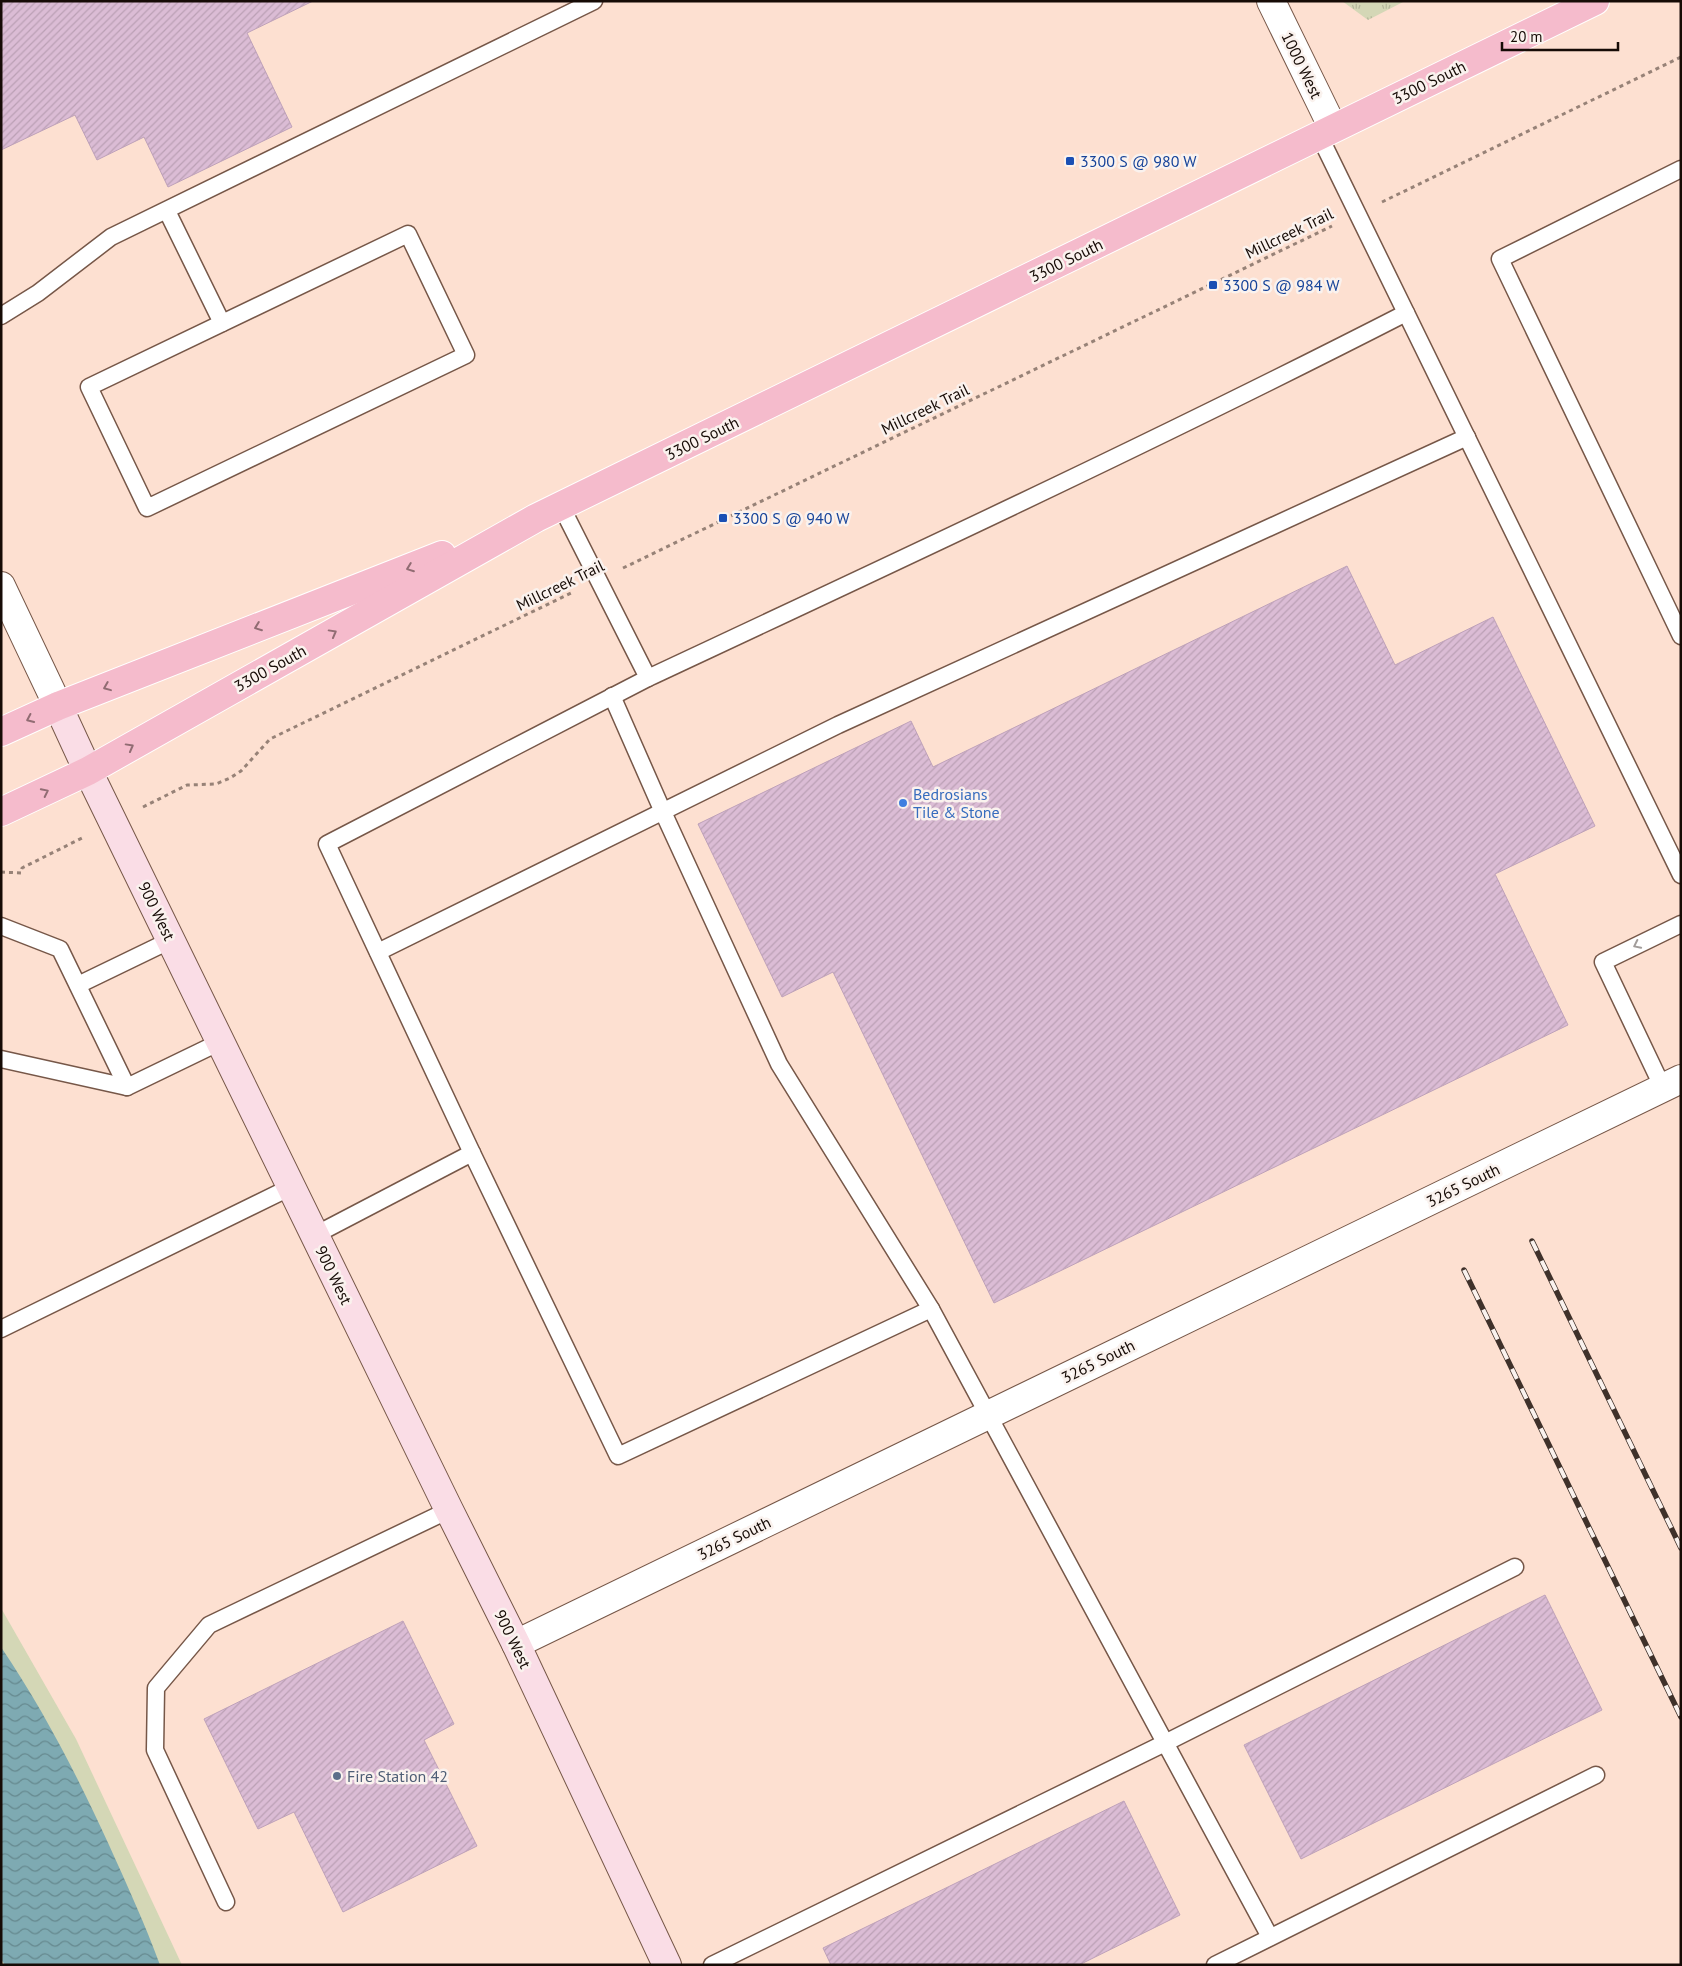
<svg xmlns="http://www.w3.org/2000/svg" width="1682" height="1966" font-family="'PT Sans',sans-serif">
	<defs>
		<pattern id="park-tufts" width="24" height="20" patternUnits="userSpaceOnUse" patternTransform="scale(1.25)"><rect width="24" height="20" fill="#d4d7b6"/><path d="M3 7l-1-3M5 7V3M7 7l1-3M15 17l-1-3M17 17v-4M19 17l1-3" fill="none" stroke="#b5b79b"/></pattern>
		<pattern id="water-waves" width="16" height="10" patternUnits="userSpaceOnUse" patternTransform="scale(1.25)"><rect width="16" height="10" fill="#7eaab2"/><path d="M0 5q4-4 8 0t8 0" fill="none" stroke="#66898f"/></pattern>
		<pattern id="building-hatch" width="6" height="6" patternUnits="userSpaceOnUse" patternTransform="scale(1.25)"><rect width="6" height="6" fill="#dbbcd5"/><path d="M-1 1l2-2M0 6l6-6M5 7l2-2" fill="none" stroke="#bba0b5"/></pattern>
	</defs>
	<rect width="100%" height="100%" fill="#fde0d1"/>
	<!-- grass -->
	<polygon fill="#d4d7b6" points="1,1608 76,1739 182,1965 1,1965"/>
	<!-- park -->
	<polygon fill="url(#park-tufts)" points="1342,1 1405,1 1368,20"/>
	<!-- water -->
	<path fill="url(#water-waves)" d="M 1,1647 C 43,1709 78,1777 109,1845 C 127,1885 145,1924 160,1965 L 5,1965 L 1,1959 Z"/>
	<!-- building -->
	<g fill="url(#building-hatch)" stroke="#bea1b9">
		<polygon points="1,1 313,1 247,33 292,127 168,187 144,137 97,160 75,115 1,150"/>
		<polygon points="1347,566 1395,665 1493,617 1595,826 1495,874 1568,1025 994,1303 833,972 782,997 698,824 911,721 933,767"/>
		<polygon points="1545,1595 1602,1710 1301,1859 1244,1745"/>
		<polygon points="403,1621 454,1724 424,1740 477,1846 343,1912 294,1812 258,1829 204,1719"/>
		<polygon points="1124,1801 1180,1915 1079,1965 831,1965 823,1948"/>
	</g>
	<g fill="none" stroke-linecap="round" stroke-linejoin="round">
		<defs>
			<g id="lane">
				<polyline points="1319,135 1681,875"/>
				<polyline points="1681,169 1500,259 1681,636"/>
				<polyline points="167,211 222,323"/>
				<polygon points="408,234 466,355 147,508 89,387"/>
				<polyline points="1,316 38,293 111,237 594,1"/>
				<polyline points="561,506 648,678 327,844 472,1153 618,1456 931,1309 1270,1937"/>
				<path d="M 648,678 C 902,559 1156,441 1406,313"/>
				<polyline points="612,696 663,812 779,1064 931,1309"/>
				<polyline points="1,926 60,949 127,1087"/>
				<polyline points="378,952 838,725 1467,437"/>
				<polyline points="78,985 171,940"/>
				<polyline points="1,1059 127,1087 220,1042"/>
				<polyline points="1663,1088 1603,962 1681,924"/>
				<polyline points="315,1235 472,1153"/>
				<polyline points="1,1329 291,1187"/>
				<polyline points="226,1902 155,1750 156,1688 209,1625 449,1510"/>
				<polyline points="712,1965 1165,1743 1515,1567"/>
				<polyline points="1215,1965 1596,1775"/>
			</g>
			<g id="street">
				<polyline points="1271,1 1333,128"/>
				<polyline points="1,586 58,706"/>
				<polyline points="516,1644 1681,1079"/>
			</g>
			<polyline id="secondary" points="58,706 88,771 449,1510 516,1644 667,1965"/>
			<g id="primary">
				<polyline points="1,732 58,706 442,555"/>
				<polyline points="1,812 88,771 536,518 1595,1"/>
			</g>
		</defs>
		<!-- lane casing -->
		<use href="#lane" stroke="#765748" stroke-width="19"/>
		<!-- street casing -->
		<use href="#street" stroke="#765748" stroke-width="30"/>
		<!-- secondary casing -->
		<use href="#secondary" stroke="#765748" stroke-width="30"/>
		<!-- primary casing -->
		<use href="#primary" stroke="#fff" stroke-width="30"/>
		<!-- path -->
		<g stroke="#978277" stroke-width="3" stroke-dasharray="4 4" stroke-linecap="butt">
			<polyline points="1382,202 1681,57"/>
			<polyline points="1292,236 1296,244"/>
			<polyline points="623,568 1332,226"/>
			<polyline points="143,807 187,785 216,784 230,778 241,771 270,739 573,592"/>
			<polyline points="1,872 21,873 22,868 82,838"/>
		</g>
		<!-- lane -->
		<use href="#lane" stroke="#fff" stroke-width="16"/>
		<!-- street -->
		<use href="#street" stroke="#fff" stroke-width="28"/>
		<!-- secondary -->
		<use href="#secondary" stroke="#fadde6" stroke-width="28"/>
		<!-- primary -->
		<use href="#primary" stroke="#f5bbcc" stroke-width="28"/>
		<defs>
			<g id="rail">
				<polyline points="1532,1241 1681,1548"/>
				<polyline points="1464,1270 1681,1717"/>
			</g>
		</defs>
		<!-- rail casing -->
		<use href="#rail" stroke="#3f312a" stroke-width="5.5"/>
		<!-- rail -->
		<use href="#rail" stroke="#faf2ee" stroke-width="4" stroke-dasharray="11" stroke-linecap="butt"/>
	</g>
	<!-- one-way arrows -->
	<defs><path id="oneway-chevron" d="M-2-3.5L2.5 0L-2 3.5" fill="none" stroke-width="1.6" stroke-linecap="round" stroke-linejoin="round" transform="scale(1.25)"/></defs>
	<g stroke="#916c73">
		<use href="#oneway-chevron" transform="translate(410 568) rotate(159)"/>
		<use href="#oneway-chevron" transform="translate(258 627) rotate(159)"/>
		<use href="#oneway-chevron" transform="translate(333 633) rotate(-29)"/>
		<use href="#oneway-chevron" transform="translate(107 687) rotate(158)"/>
		<use href="#oneway-chevron" transform="translate(30 719) rotate(155)"/>
		<use href="#oneway-chevron" transform="translate(130 747) rotate(-29)"/>
		<use href="#oneway-chevron" transform="translate(45 792) rotate(-26)"/>
	</g>
	<use stroke="#a29d9b" href="#oneway-chevron" transform="translate(1637 945) rotate(154)"/>
	<!-- markers -->
	<g fill="#1a4fb4" stroke="#faf2ee" stroke-width="2">
		<rect x="1065" y="156" width="10" height="10" rx="2.5"/>
		<rect x="1208" y="280" width="10" height="10" rx="2.5"/>
		<rect x="718" y="513" width="10" height="10" rx="2.5"/>
	</g>
	<circle fill="#3f7fe0" stroke="#faf2ee" stroke-width="2" cx="903" cy="803" r="5"/>
	<circle fill="#5c6f8a" stroke="#faf2ee" stroke-width="2" cx="337" cy="1776" r="5"/>
	<g text-anchor="middle" dominant-baseline="central" stroke-width="5" stroke-linejoin="round" paint-order="stroke">
		<!-- street labels -->
		<g font-size="16" fill="#160b06" stroke="#faf2ee">
			<text transform="translate(1302 65) rotate(64)">1000 West</text>
			<text transform="translate(1429 82) rotate(-26)">3300 South</text>
			<text transform="translate(1289 233) rotate(-26)">Millcreek Trail</text>
			<text transform="translate(1066 260) rotate(-26)">3300 South</text>
			<text transform="translate(925 409) rotate(-26)">Millcreek Trail</text>
			<text transform="translate(702 438) rotate(-26)">3300 South</text>
			<text transform="translate(560 585) rotate(-26)">Millcreek Trail</text>
			<text transform="translate(270 668) rotate(-29)">3300 South</text>
			<text transform="translate(157 911) rotate(64)">900 West</text>
			<text transform="translate(1463 1185) rotate(-26)">3265 South</text>
			<text transform="translate(334 1275) rotate(64)">900 West</text>
			<text transform="translate(1098 1361) rotate(-26)">3265 South</text>
			<text transform="translate(734 1538) rotate(-26)">3265 South</text>
			<text transform="translate(513 1639) rotate(64)">900 West</text>
		</g>
		<!-- transit labels -->
		<g font-size="16" fill="#164399" stroke="#faf2ee" text-anchor="start">
			<text x="1080" y="161">3300 S @ 980 W</text>
			<text x="1223" y="285">3300 S @ 984 W</text>
			<text x="733" y="518">3300 S @ 940 W</text>
		</g>
		<!-- shop labels -->
		<g font-size="16" fill="#366cbe" stroke="#faf2ee" text-anchor="start">
			<text x="913" y="794">Bedrosians<tspan x="913" dy="18">Tile &amp; Stone</tspan></text>
		</g>
		<!-- service labels -->
		<g font-size="16" fill="#4e5e75" stroke="#faf2ee" text-anchor="start">
			<text x="347" y="1776">Fire Station 42</text>
		</g>
	</g>
	<!-- border -->
	<rect width="1682" height="1966" fill="none" stroke="#160b06" stroke-width="5"/>
	<!-- scale -->
	<path d="M1502 42v8h116v-8" fill="none" stroke="#160b06" stroke-width="2.5"/>
	<text x="1510" y="42" font-size="15" fill="#160b06" stroke="#faf2ee" stroke-width="4" paint-order="stroke">20 m</text>
</svg>
